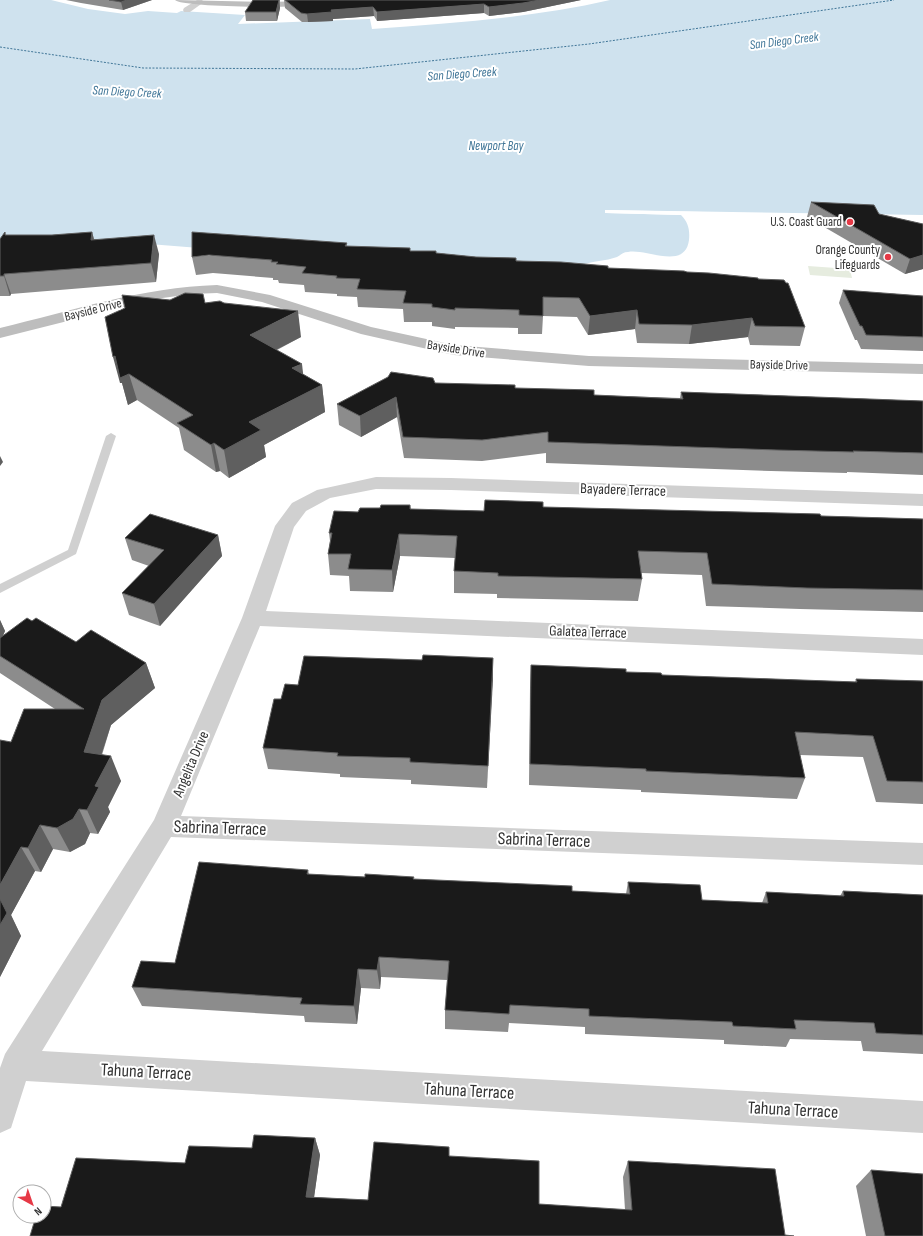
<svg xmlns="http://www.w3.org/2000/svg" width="923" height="1236" font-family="'Sofia Sans Condensed',sans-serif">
	<rect width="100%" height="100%" fill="#fff"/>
	<!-- green -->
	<polygon fill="#e6ecdf" points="808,266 850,269 852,278 810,275"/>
	<!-- water -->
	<path fill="#cfe2ee" d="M 0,0 L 51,0 L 88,9 L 125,14 L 148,11 L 177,13 L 181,11 L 245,15 L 238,24 L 370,19 L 372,29 C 452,23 532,18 610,0 L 923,0 L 923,215 L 605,210 L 606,213 L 681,215 C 688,222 690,229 689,240 C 685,271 646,248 628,252 C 623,252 621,255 617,257 C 606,261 592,261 581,265 C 571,267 561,272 552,276 L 149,244 L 0,249 Z"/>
	<!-- pier -->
	<polygon fill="#fff" points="605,210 705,212 682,213 683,215 681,215 605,213"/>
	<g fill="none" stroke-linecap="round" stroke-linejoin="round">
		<!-- ferry -->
		<polyline stroke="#3f7597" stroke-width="1" stroke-dasharray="2 1.5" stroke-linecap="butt" points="0,47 143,68 355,69 589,44 894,0"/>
		<!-- lane -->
		<polygon fill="#d0d0d0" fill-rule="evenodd" points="111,433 116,436 76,554 0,593 0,584 68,550 106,436"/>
		<!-- street -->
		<g fill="#d0d0d0" fill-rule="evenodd">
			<polygon points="197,0 202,0 204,2 190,12 184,12 183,10 184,8"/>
			<polygon points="376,477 451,478 923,494 923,506 451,490 376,489 330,498 306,511 294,527 266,611 923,639 923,655 260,626 181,816 923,843 923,865 171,837 42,1051 923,1101 923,1133 26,1081 11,1128 0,1133 0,1068 5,1054 154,820 242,618 275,526 292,503 317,490"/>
		</g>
		<!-- secondary -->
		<g fill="#bdbdbd" fill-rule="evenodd">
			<path d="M 175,0 L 265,2 L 356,0 C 347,9 184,9 175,0 Z"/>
			<path d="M 217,285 L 270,295 L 371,327 L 454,345 L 589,356 L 923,364 L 923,374 L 589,366 L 454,355 L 361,334 L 262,302 L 217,293 L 192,294 L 155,299 L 0,338 L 0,328 C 71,311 143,287 217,285 Z"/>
		</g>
	</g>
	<!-- wall -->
	<g fill="#8c8c8c">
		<polygon points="66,0 152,0 123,10 81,3"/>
		<polygon points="253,0 581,0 523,12 489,16 484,13 377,21 374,16 333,19 333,21 308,22 302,22 285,8 284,0 280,0 280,8 277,21 246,21 245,12"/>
		<polygon points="811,202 879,214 923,224 923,269 905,274 807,217"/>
		<polygon points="5,232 6,235 52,235 92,232 94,239 159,254 156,282 11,294 10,296 0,296 0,239"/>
		<polygon points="347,243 347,246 436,253 476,257 608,268 687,272 758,279 805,327 800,346 750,345 748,337 689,344 637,343 635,329 588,335 577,317 543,316 542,334 518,334 518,328 455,327 455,329 432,326 432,322 404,322 403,309 358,307 357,297 337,296 337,294 305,292 304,285 279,283 278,280 273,280 273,278 213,273 196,275 192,257"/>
		<polygon points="843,290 923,296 923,351 861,349 857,340 855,340 839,303"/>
		<polygon points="170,300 205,303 224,303 301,337 277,350 303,374 322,385 325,412 264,445 266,457 229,478 220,471 216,472 184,450 179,428 137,400 128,405 122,383 120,383"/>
		<polygon points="435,383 594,395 680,398 681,392 923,401 923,475 847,472 847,473 771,471 546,463 546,453 482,461 404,458 397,417 361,437 339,425 337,404"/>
		<polygon points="410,505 411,509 484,511 543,507 923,519 923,612 800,609 706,606 702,575 641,573 642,579 638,601 497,598 497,594 454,593 454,571 455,558 400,556 393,592 350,591 349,576 330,575 328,554 330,541 329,533 358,512 380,508"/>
		<polygon points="218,535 222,556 160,626 129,615 122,593 149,566 132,560 125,538"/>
		<polygon points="0,620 5,631 3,635 32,621 76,642 146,663 155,688 111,725 102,755 121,781 108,807 110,812 98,834 90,833 85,844 70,852 53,849 41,872 35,871 11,915 21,936 0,977 11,742 55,709 0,673"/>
		<polygon points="493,658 487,788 411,784 411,780 340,777 340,774 268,769 263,748 281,699 298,685 422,660"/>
		<polygon points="531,665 662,675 855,682 856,679 923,681 923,804 876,802 863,757 800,755 805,778 797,799 641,792 641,790 529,785 530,687"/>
		<polygon points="308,870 309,874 365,877 414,879 572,891 626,894 628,882 702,900 762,903 766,892 840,896 843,891 923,895 923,1054 863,1051 861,1041 790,1039 786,1047 724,1044 724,1040 585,1034 585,1027 509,1023 508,1032 445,1029 445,1010 447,980 381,977 380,989 361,988 357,1024 305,1022 304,1016 142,1006 132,987 175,963"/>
		<polygon points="315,1138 320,1155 314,1197 368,1200 450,1156 539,1204 625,1210 623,1177 628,1161 785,1235 61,1207 185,1163 252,1148"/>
		<polygon points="871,1170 923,1236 866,1236 856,1186"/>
	</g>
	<!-- shaded-wall -->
	<g fill="#5f5f5f">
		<polygon points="127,0 152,0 123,10 121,2"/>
		<polygon points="279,0 280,8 277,21 276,12"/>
		<polygon points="540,0 581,0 523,12 489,16 489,7"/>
		<polygon points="484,4 484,13 377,21 377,12"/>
		<polygon points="373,7 374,16 333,19 333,21 308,22 307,14 331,10"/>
		<polygon points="92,232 97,251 91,240"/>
		<polygon points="154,235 159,254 156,282 151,263"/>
		<polygon points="923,255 923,269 905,274 910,259"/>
		<polygon points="4,274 11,294 10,296 4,276"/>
		<polygon points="637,310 635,329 588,335 590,316"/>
		<polygon points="298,311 301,337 254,361 250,335"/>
		<polygon points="752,318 748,337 689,344 692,325"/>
		<polygon points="115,356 129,374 137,400 128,405 122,383 120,383 113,357"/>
		<polygon points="302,364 305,390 292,368"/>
		<polygon points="322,385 325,412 264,445 266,457 229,478 224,450 249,422"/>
		<polygon points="396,397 397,417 361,437 360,416"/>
		<polygon points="214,443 220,471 216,472 211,445"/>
		<polygon points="0,456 3,462 0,466"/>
		<polygon points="399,534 400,556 393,592 392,570"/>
		<polygon points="218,535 222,556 160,626 154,604"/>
		<polygon points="0,620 5,631 0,643"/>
		<polygon points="493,658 493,680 487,788 488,766"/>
		<polygon points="146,663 155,688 111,725 94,777 84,752 102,700"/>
		<polygon points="111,756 121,781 108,807 110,812 98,834 87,810 95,786"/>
		<polygon points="79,809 90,833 85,844 70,852 57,828"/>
		<polygon points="40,825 53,849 41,872 28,848"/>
		<polygon points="21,847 35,871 11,915 21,936 0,977 0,885"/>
		<polygon points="379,957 381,977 380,989 377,970"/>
		<polygon points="358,969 361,988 357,1024 354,1006"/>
		<polygon points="315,1138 320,1155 312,1212 306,1197"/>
	</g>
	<!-- building -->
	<g fill="#1a1a1a" stroke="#5f5f5f">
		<polygon points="109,0 127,0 121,2"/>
		<polygon points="253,0 279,0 276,12 245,12"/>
		<polygon points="285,0 540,0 523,3 489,7 484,4 377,12 373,7 331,10 332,12 307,14 301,13"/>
		<polygon points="811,202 874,205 879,214 923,224 923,255 910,259"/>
		<polygon points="5,232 5,235 52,235 92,232 91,240 154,235 151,263 4,274 4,276 0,276 0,239"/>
		<polygon points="192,232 347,243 345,246 410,248 410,251 436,251 436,253 476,257 516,258 516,261 561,262 608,266 608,268 684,271 687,272 709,273 758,278 758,279 784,280 786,283 788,283 805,327 755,326 752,318 692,325 639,324 637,310 590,316 579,298 543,297 543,316 519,315 519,310 455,308 455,310 432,307 432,304 403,303 406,291 357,289 360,279 336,278 337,276 302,273 306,267 276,264 278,262 271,262 272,260 209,255 192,257"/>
		<polygon points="843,290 923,296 923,337 866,335 862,326 860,326"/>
		<polygon points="185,293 203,294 205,303 220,301 224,303 298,311 250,335 302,364 292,368 322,385 249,422 261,430 224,450 214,443 211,445 177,423 193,415 129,374 120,378 115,356 113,357 105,317 125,308 122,295 170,300"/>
		<polygon points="391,372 433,378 435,383 515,385 515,388 594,390 594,395 683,399 681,392 923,401 923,453 853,451 854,452 777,450 548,442 548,432 482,440 403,437 396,397 360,416 337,404 388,377"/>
		<polygon points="485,500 543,502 543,507 820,514 821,516 923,519 923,590 807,588 712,584 707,553 638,551 642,579 498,576 498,573 454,571 457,536 399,534 392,570 348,569 351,554 328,554 332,533 329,533 334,511 358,512 360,508 380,508 381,505 410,505 410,509 484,511"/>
		<polygon points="150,514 218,535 154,604 122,593 164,550 125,538"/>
		<polygon points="27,618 32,621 36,618 76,642 91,630 146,663 102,700 84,752 111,756 95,786 99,787 87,810 79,809 73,819 57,828 40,825 28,848 21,847 0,885 0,740 11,742 24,709 84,709 0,656 0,638"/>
		<polygon points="423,655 493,658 488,766 410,762 410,758 337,756 338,753 263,748 274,699 281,699 285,684 298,685 304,656 422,660"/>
		<polygon points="531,665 626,669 626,672 661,673 662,675 857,682 856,679 923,681 923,782 887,781 873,736 795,732 805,778 646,771 646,769 530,764"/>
		<polygon points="199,862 308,870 307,874 365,877 365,874 414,877 413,879 572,886 572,891 630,894 628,882 700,885 702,900 768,903 766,892 844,896 843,891 923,895 923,1035 876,1033 874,1023 794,1020 796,1029 733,1026 732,1022 589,1016 589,1009 510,1005 509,1014 445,1010 449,961 379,957 377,970 358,969 354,1006 300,1004 302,998 132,987 141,961 175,963"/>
		<polygon points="0,899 7,913 0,925"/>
		<polygon points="254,1135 315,1138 306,1197 368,1200 374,1142 449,1147 449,1156 539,1161 539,1204 632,1210 628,1161 775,1169 785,1235 794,1236 30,1236 36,1216 44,1216 44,1206 61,1207 76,1158 185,1163 189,1146 252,1148"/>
		<polygon points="871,1170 923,1174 923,1236 885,1236"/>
	</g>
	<!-- markers -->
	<g fill="#e63946" stroke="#fff" stroke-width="1.5">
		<circle cx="850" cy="222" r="4"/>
		<circle cx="888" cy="257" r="4"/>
	</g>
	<g text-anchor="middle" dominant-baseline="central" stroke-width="4" stroke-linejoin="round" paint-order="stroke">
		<!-- far-water labels -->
		<g font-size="13" font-style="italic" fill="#3f7597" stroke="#fff">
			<text transform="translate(784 41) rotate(-7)">San Diego Creek</text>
			<text transform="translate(462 74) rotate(-4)">San Diego Creek</text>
			<text transform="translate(127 92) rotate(3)">San Diego Creek</text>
			<text x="496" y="146">Newport Bay</text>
		</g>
		<!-- far-poi labels -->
		<g font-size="13" fill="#333" stroke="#fff" text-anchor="end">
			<text x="842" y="222">U.S. Coast Guard</text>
			<text x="880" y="250">Orange County<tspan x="880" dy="15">Lifeguards</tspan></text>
		</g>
		<!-- far-street labels -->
		<g font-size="13" fill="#333" stroke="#fff">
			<text transform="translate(93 310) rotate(-14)">Bayside Drive</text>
			<text transform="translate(456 349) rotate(9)">Bayside Drive</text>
			<text transform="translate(779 365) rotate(1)">Bayside Drive</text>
		</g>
		<!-- street labels -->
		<g font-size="15" fill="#333" stroke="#fff">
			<text transform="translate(623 490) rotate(2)">Bayadere Terrace</text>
			<text transform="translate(588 632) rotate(2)">Galatea Terrace</text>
			<text transform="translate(191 764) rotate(-67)">Angelita Drive</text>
		</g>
		<!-- near-street labels -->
		<g font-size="18" fill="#333" stroke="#fff">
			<text transform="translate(220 828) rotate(2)">Sabrina Terrace</text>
			<text transform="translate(544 840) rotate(2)">Sabrina Terrace</text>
			<text transform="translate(146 1072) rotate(3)">Tahuna Terrace</text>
			<text transform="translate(469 1091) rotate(3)">Tahuna Terrace</text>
			<text transform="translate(793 1110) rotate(3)">Tahuna Terrace</text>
		</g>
	</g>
	<!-- north arrow -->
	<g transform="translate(32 1204) rotate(140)"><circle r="19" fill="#ffffff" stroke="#adadad"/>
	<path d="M0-3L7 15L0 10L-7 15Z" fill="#e63946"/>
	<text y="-6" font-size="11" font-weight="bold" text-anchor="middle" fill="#333333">N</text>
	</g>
</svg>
